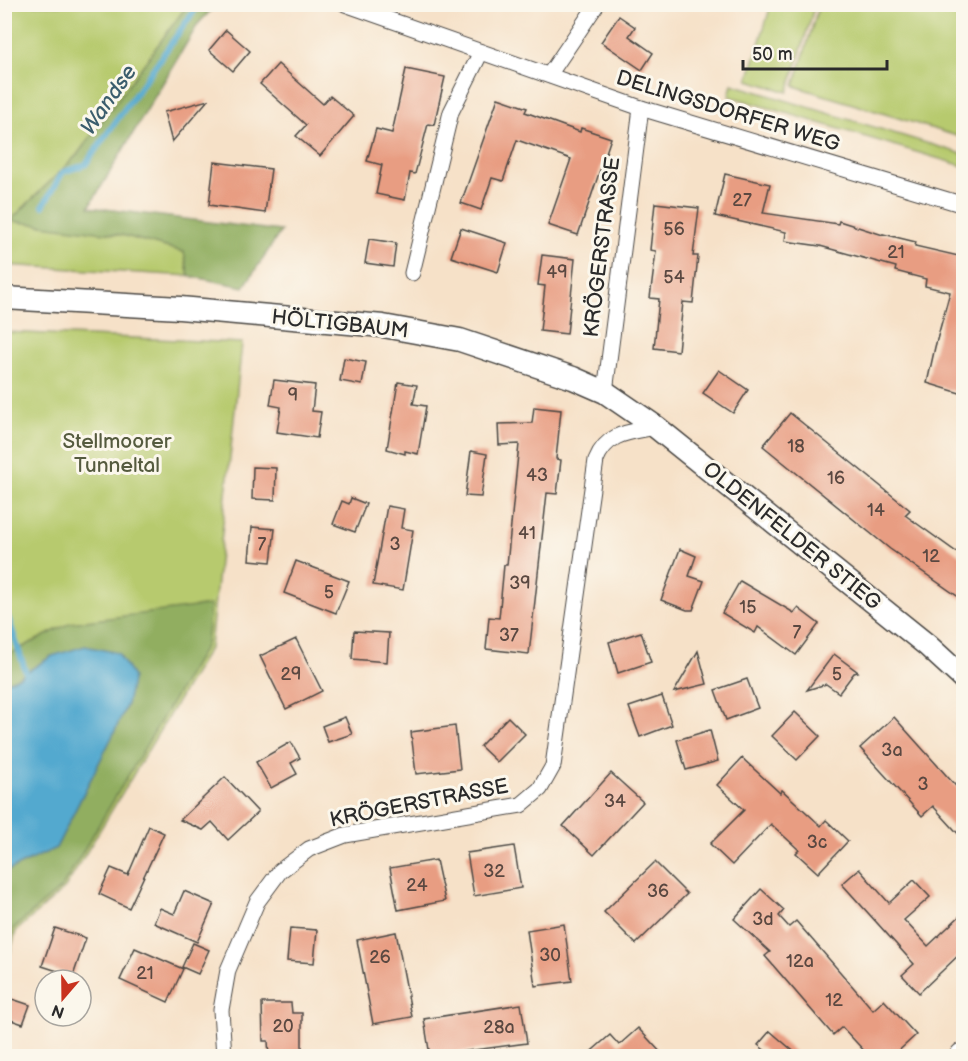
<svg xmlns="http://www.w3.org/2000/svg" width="968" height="1061" font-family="'Balsamiq Sans',sans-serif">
	<rect width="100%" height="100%" fill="#fbf7ec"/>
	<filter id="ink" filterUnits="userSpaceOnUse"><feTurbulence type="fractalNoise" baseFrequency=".0167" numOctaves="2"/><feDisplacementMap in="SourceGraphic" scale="12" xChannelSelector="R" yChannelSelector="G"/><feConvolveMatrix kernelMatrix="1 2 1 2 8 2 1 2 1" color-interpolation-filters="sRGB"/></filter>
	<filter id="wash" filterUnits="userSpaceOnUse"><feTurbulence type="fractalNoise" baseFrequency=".008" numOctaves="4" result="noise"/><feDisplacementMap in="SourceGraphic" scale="24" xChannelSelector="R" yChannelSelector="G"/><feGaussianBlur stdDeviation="1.35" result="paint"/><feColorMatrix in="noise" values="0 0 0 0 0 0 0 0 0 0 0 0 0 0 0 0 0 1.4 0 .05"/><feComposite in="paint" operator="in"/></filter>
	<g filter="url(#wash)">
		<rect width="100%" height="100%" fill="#f6e1c8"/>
		<!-- green -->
		<g fill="#b7ca6e" stroke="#717a4c" stroke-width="1.5">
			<polygon points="4,5 188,5 77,155 11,220 122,235 184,252 189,276 5,265"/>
			<polygon points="771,5 815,5 788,92 748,80"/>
			<polygon points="956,5 963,7 963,138 794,86 819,5"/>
			<polygon points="732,84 963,154 963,166 729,96"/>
			<polygon points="4,332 242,343 210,647 65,888 16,931 5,972"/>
		</g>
		<!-- forest -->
		<g fill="#91ae61" stroke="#5e6c46" stroke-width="1.5">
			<polygon points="188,4 216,5 198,24 89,207 281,231 244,287 189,276 184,252 122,235 10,221 77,155"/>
			<polygon points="210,605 206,645 62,887 13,929 5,960 5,872 56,848 113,735 127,704 52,656 19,677 5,683 5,656 70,623"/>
		</g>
		<!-- water -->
		<polygon fill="#53a9cf" stroke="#3f6a7d" stroke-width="1.5" points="85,646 118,653 133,677 127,704 113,735 56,848 5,872 5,683 19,677 52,656"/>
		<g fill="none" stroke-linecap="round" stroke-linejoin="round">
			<!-- stream -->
			<g stroke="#53a9cf" stroke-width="6">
				<polyline points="43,206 63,172 85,165 199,4"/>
				<polyline points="4,613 8,617 26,673"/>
			</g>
		</g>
		<g id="blocks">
			<!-- building -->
			<g fill="#e89d82">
				<polygon points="619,16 635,27 629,36 653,53 642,70 601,42"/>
				<polygon points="226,30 250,51 233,71 209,50"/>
				<polygon points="278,64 323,104 330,96 354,116 320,156 296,136 306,125 260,84"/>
				<polygon points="406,69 445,77 434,125 428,124 415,174 410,173 405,200 376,194 382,165 367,161 376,129 392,133"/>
				<polygon points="498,98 527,108 525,112 580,132 581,128 611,138 578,235 548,225 571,159 517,140 503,181 492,178 481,210 461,203"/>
				<polygon points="208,100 172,142 164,112"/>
				<polygon points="214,162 271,169 265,213 209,205"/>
				<polygon points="725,174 770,184 763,213 838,224 839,221 883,235 883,234 916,242 915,246 963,257 963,394 927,383 935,347 950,292 925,286 926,279 895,271 896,267 820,246 785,241 786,232 715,216"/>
				<polygon points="655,203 699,208 693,256 698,256 693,303 683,302 678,351 654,348 659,299 650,298 656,251 650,250"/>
				<polygon points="461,228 507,243 498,272 451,257"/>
				<polygon points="369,239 396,243 393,267 365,263"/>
				<polygon points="542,255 575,259 567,334 540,331 545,286 538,285"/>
				<polygon points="344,358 366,362 362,385 340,381"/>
				<polygon points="719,370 748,390 733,413 703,393"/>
				<polygon points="274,380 315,385 312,411 321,412 317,438 277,432 281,407 270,405"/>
				<polygon points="398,382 417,385 413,404 426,406 418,454 405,451 405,454 387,449"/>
				<polygon points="534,407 561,410 556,459 561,460 557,494 547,493 529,654 486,649 489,617 499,618 504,565 507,565 519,444 499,445 498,424 532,423"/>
				<polygon points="790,413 910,510 905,515 963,557 963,600 890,549 763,446"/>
				<polygon points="471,451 487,454 481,497 465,496"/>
				<polygon points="253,467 276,468 275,500 252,499"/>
				<polygon points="351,498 366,504 355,532 333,524 342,501 349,504"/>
				<polygon points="387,506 404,509 401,528 413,530 403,590 373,585"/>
				<polygon points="252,527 275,529 271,562 249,560"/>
				<polygon points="680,549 696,556 689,576 704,581 693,610 687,610 661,600"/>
				<polygon points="296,561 349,581 336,613 284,593"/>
				<polygon points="740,581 794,613 798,608 819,624 796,655 758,627 755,633 722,613"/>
				<polygon points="354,631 389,633 387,662 352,659"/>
				<polygon points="641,632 651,662 618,673 609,642"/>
				<polygon points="296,639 322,691 286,709 260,656"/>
				<polygon points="698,651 707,684 674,692"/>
				<polygon points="834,654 858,672 854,673 839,693 826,684 807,690"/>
				<polygon points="747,679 758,708 726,720 715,690"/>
				<polygon points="662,696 672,725 640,737 629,707"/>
				<polygon points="795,712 820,736 797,760 772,736"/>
				<polygon points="345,717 352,734 328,742 322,726"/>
				<polygon points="508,717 525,734 497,762 480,746"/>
				<polygon points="894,717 963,794 963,839 933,806 922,816 860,748"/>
				<polygon points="455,726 460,769 416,774 411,732"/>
				<polygon points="710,730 718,761 686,770 677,740"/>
				<polygon points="291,742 300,758 291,763 297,774 271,788 256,762"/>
				<polygon points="742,758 780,793 782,790 821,826 826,820 848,841 818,873 796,853 799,850 771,824 732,865 710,844 744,810 717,785"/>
				<polygon points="611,773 643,802 594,855 563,826"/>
				<polygon points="225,777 258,812 228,840 212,822 203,830 180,820"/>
				<polygon points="149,826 164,833 129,908 99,894 111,868 128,875"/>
				<polygon points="514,846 521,888 474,896 467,853"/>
				<polygon points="436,860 445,901 398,910 390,868"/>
				<polygon points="655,862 687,894 636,944 604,912"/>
				<polygon points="859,869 889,903 914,880 930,897 904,920 928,946 963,913 963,951 919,993 902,975 914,964 842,884"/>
				<polygon points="761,889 784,910 779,916 789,927 796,921 873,1010 884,1000 916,1035 893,1056 869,1056 842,1027 833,1035 765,956 770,952 734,919"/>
				<polygon points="184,891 214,904 197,942 154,923 160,908 174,914"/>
				<polygon points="564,924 572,981 535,986 527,930"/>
				<polygon points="55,928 86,938 73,976 42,966"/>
				<polygon points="290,928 317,930 314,963 287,961"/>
				<polygon points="396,932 412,1017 373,1024 357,940"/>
				<polygon points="193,943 209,950 198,974 182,967"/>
				<polygon points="135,948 183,969 168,1002 120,980"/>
				<polygon points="12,999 30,1005 23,1024 5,1018"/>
				<polygon points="262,1003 291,1003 292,1013 302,1013 302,1056 269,1056 268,1041 263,1041"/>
				<polygon points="521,1004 527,1043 430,1056 424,1019"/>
				<polygon points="638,1028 664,1056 586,1056 610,1035 619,1045"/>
				<polygon points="770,1031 799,1056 772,1056 758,1045"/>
			</g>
		</g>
	</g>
	<g filter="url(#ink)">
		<use href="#blocks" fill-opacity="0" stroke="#494643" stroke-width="1.5"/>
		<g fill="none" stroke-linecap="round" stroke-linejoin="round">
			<defs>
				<g id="street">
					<polyline points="345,4 641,108 964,205"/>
					<polyline points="549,75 597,4"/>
					<polyline points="412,273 451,112 481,52"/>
					<polyline points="605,392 641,108"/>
					<path d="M 224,1056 L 221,1010 L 228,970 L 257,902 L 280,871 L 309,849 L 345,835 L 521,805 L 540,789 L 553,766 L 596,460 C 607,432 631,432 656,427"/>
				</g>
				<polyline id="secondary" points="4,298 180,308 383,326 460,340 573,378 605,392 656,427 927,645 964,679"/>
				<polyline id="primary" points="963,1056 964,1056"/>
			</defs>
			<!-- street casing -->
			<use href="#street" stroke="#494643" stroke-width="17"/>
			<!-- secondary casing -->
			<use href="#secondary" stroke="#494643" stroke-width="25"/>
			<!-- primary casing -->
			<use href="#primary" stroke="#494643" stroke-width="28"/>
			<!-- street -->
			<use href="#street" stroke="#fff" stroke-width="15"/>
			<!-- secondary -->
			<use href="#secondary" stroke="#fff" stroke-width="22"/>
			<!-- primary -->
			<use href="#primary" stroke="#fff" stroke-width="26"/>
		</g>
	</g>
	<g text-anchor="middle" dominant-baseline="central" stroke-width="6" stroke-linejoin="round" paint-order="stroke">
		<!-- number labels -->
		<g font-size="18" fill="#5a4841">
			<text x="742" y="200">27</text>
			<text x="674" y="229">56</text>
			<text x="896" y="252">21</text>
			<text x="557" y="272">49</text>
			<text x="674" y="277">54</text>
			<text x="293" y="395">9</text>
			<text x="796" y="446">18</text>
			<text x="537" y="475">43</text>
			<text x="836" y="478">16</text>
			<text x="876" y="510">14</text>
			<text x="527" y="533">41</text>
			<text x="262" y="544">7</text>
			<text x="395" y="544">3</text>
			<text x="931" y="556">12</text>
			<text x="520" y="583">39</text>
			<text x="329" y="592">5</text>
			<text x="748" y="607">15</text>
			<text x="797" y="632">7</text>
			<text x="509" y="635">37</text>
			<text x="291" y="674">29</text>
			<text x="837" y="674">5</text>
			<text x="892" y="750">3a</text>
			<text x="923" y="784">3</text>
			<text x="615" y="801">34</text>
			<text x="817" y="842">3c</text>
			<text x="494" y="871">32</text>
			<text x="417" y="885">24</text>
			<text x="658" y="891">36</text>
			<text x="763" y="919">3d</text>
			<text x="550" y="955">30</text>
			<text x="380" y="957">26</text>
			<text x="800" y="961">12a</text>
			<text x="145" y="973">21</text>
			<text x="834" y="1000">12</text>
			<text x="283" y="1026">20</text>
			<text x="499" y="1027">28a</text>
		</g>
		<!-- street labels -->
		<g font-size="21" fill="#2b2b2b" stroke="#fbf7ec">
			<text transform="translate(728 111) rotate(17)">DELINGSDORFER WEG</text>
			<text transform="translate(602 247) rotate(-83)">KRÖGERSTRASSE</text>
			<text transform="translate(340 324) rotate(6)">HÖLTIGBAUM</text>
			<text transform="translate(792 536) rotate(39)">OLDENFELDER STIEG</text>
			<text transform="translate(419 803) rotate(-11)">KRÖGERSTRASSE</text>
		</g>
		<!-- park labels -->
		<g font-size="21" fill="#555b3f" stroke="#fbf7ec">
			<text x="117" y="441">Stellmoorer<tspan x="117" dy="24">Tunneltal</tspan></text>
		</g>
		<!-- water labels -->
		<g font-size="22" font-style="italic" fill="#3b5d6d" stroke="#fbf7ec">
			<text transform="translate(109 100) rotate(-55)">Wandse</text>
		</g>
	</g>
	<!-- margin -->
	<rect width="968" height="1061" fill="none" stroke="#fbf7ec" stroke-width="24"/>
	<!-- north arrow -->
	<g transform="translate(63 998) rotate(200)"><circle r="28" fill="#fbf7ec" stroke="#a8a59f" stroke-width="1.5"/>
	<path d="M0-4.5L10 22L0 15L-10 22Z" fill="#c8321e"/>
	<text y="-9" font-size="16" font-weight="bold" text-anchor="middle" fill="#2b2b2b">N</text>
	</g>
	<!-- scale -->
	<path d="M743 60v9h144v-9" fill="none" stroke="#2b2b2b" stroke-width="3"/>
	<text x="752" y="60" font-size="18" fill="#2b2b2b" stroke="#fbf7ec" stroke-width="4.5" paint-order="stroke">50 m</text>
</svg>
